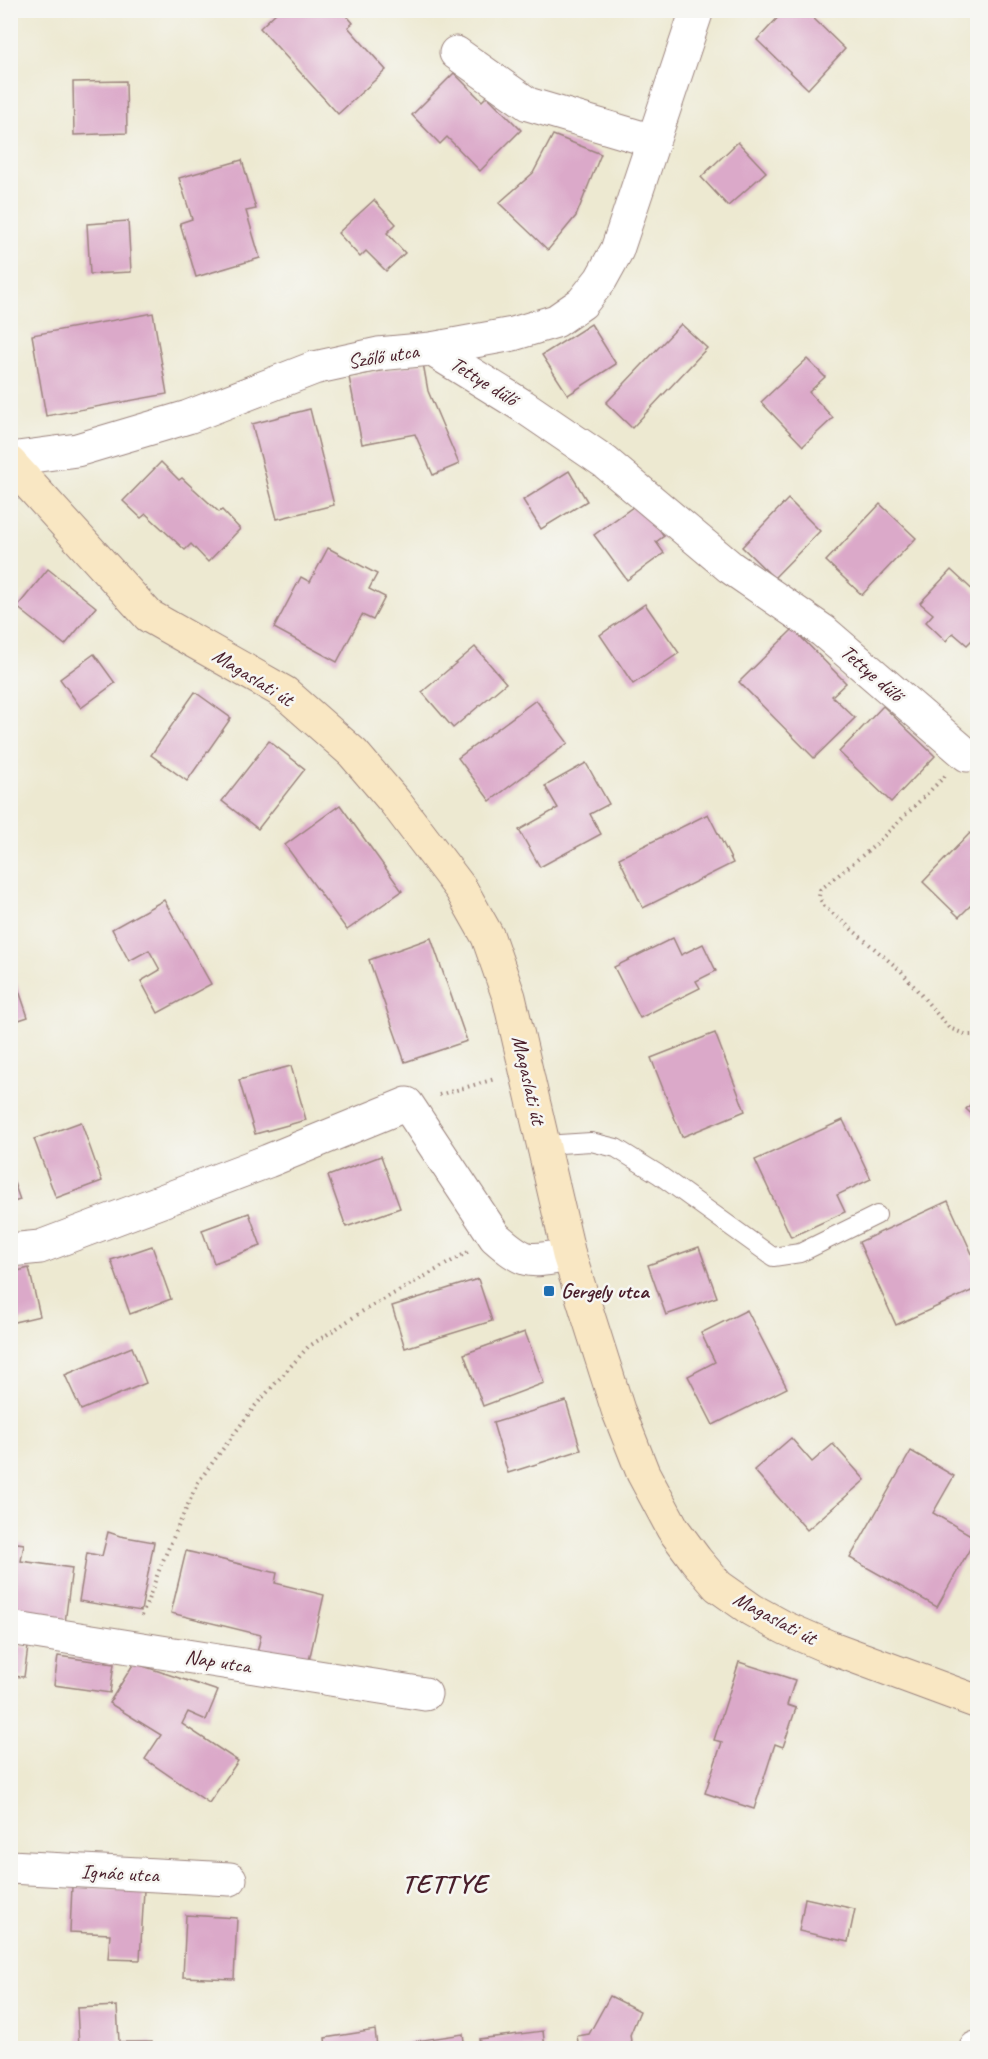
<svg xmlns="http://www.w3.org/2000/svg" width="988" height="2059" font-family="Caveat,sans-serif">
	<rect width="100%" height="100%" fill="#f6f6f2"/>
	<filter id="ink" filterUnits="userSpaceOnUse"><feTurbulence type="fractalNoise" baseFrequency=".0167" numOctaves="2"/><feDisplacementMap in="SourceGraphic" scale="12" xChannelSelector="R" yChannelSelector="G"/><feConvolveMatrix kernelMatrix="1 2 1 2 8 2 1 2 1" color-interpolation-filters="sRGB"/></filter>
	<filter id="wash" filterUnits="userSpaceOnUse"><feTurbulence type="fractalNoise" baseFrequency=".008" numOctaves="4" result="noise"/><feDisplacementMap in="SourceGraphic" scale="24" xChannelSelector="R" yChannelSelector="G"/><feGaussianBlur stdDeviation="1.35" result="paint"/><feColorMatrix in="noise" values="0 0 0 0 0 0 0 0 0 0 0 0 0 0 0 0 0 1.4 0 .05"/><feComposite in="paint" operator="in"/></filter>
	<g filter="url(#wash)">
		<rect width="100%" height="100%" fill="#ede9d1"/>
		<g id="blocks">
			<!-- building -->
			<g fill="#dba9c9">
				<polygon points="279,10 342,10 353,23 348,27 386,70 338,114 260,28"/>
				<polygon points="785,10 805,10 845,49 808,89 757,40"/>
				<polygon points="454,73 482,101 487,96 521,130 480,171 447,137 440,144 412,115"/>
				<polygon points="126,81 127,133 74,135 73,82"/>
				<polygon points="553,135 601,154 576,216 548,250 499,203 533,173"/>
				<polygon points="738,142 766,172 728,206 701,177"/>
				<polygon points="242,160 256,209 246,211 260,258 196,277 180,223 192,219 179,178"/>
				<polygon points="374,200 396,224 387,233 405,253 386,271 366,251 360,257 338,233"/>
				<polygon points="128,221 131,272 90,274 87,224"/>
				<polygon points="153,313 167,394 46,416 32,335"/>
				<polygon points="591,324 616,364 568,395 542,355"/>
				<polygon points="681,324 707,348 632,428 606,403"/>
				<polygon points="807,359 825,377 809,392 833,418 803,446 761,402"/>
				<polygon points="423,363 428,391 459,464 433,475 415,434 362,444 349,377"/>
				<polygon points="310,409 334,505 277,519 252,424"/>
				<polygon points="161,462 179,480 182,478 219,512 222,510 240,529 208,562 191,544 185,550 146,514 141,518 123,501"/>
				<polygon points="569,471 587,501 541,529 523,500"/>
				<polygon points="788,499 820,531 774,578 742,547"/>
				<polygon points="640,502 664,536 656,542 664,553 627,580 594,535"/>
				<polygon points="880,504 916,538 862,595 826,561"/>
				<polygon points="328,548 377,574 369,589 385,597 373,620 362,615 337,662 274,628 301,577 310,582"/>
				<polygon points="48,569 96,607 65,645 17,607"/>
				<polygon points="951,570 978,595 978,634 967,645 953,633 946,641 926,622 933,614 920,603"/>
				<polygon points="645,604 679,653 633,684 600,635"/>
				<polygon points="793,629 846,683 832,696 855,718 814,758 739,682"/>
				<polygon points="475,647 506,683 453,728 422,692"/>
				<polygon points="94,654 115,683 81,708 60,679"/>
				<polygon points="195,692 231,718 187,781 151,755"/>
				<polygon points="536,700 568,743 490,801 458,758"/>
				<polygon points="883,706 935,756 891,802 839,752"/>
				<polygon points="269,741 305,769 258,829 222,801"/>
				<polygon points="586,763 609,804 590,814 601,834 540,867 519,830 558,808 545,786"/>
				<polygon points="340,805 402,891 347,930 285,845"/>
				<polygon points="708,814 733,863 643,908 619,858"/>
				<polygon points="970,833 978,841 978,898 959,917 923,882"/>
				<polygon points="164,900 211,984 158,1013 141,981 160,970 149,950 129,961 112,929"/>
				<polygon points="431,938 467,1041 405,1062 369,960"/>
				<polygon points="673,938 681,955 703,944 716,971 696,981 700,988 640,1018 614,967"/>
				<polygon points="14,976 28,1017 10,1023 10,977"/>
				<polygon points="715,1033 745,1111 682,1137 651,1058"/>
				<polygon points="291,1066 306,1120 255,1134 239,1080"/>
				<polygon points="978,1097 978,1120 966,1109"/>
				<polygon points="843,1120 871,1179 837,1195 845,1212 791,1237 755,1160"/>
				<polygon points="81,1122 102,1181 56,1198 34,1139"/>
				<polygon points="381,1156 400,1208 346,1227 328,1176"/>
				<polygon points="10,1171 20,1200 10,1203"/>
				<polygon points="948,1201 978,1267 978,1288 896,1325 859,1242"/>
				<polygon points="249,1213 261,1246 214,1263 202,1230"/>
				<polygon points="152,1246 171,1299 130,1314 111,1260"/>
				<polygon points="699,1247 717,1297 666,1315 648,1265"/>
				<polygon points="29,1268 40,1316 10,1323 10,1273"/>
				<polygon points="478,1279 492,1321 405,1348 392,1306"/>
				<polygon points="747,1310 787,1388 713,1425 688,1376 715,1362 701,1333"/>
				<polygon points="525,1332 544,1383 483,1406 464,1354"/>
				<polygon points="132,1347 146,1383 81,1410 65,1375"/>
				<polygon points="566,1401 581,1450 508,1473 493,1423"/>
				<polygon points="791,1438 812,1462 833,1444 865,1480 807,1530 754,1470"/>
				<polygon points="911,1451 954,1476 933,1513 976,1538 937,1607 850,1558"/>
				<polygon points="108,1532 120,1536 154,1542 141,1611 79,1601 87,1553 102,1556"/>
				<polygon points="10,1542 24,1544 21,1561 72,1568 65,1623 10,1615"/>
				<polygon points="186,1551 277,1573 275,1583 324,1595 308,1665 257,1653 261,1635 171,1613"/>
				<polygon points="10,1645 28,1647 24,1677 10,1676"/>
				<polygon points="58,1656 114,1664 110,1693 54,1685"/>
				<polygon points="739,1662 795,1680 787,1705 796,1708 783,1747 775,1744 754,1809 705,1793 722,1742 714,1740"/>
				<polygon points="134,1663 218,1691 206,1720 188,1712 182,1724 238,1761 209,1803 145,1759 161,1735 109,1703"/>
				<polygon points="72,1886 144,1890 140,1960 108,1959 110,1934 70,1932"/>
				<polygon points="805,1898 855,1909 848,1942 799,1931"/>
				<polygon points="186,1915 237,1918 234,1979 183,1977"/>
				<polygon points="610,1996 640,2011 630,2035 632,2048 579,2048 577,2036 589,2034"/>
				<polygon points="117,2006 119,2042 152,2042 152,2048 79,2048 77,2008"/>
				<polygon points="375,2030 377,2047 463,2034 465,2048 326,2048 325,2038"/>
				<polygon points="543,2031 545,2048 481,2048 479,2039"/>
			</g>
		</g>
	</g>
	<g filter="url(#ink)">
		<use href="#blocks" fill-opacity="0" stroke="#9c847e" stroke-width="1.5"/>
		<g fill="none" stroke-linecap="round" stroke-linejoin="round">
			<defs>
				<polyline id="lane" points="544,1145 591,1142 616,1148 658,1174 773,1257 800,1253 877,1215"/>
				<g id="street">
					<polyline points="456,53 528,104 653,141"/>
					<polyline points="431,349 523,406 605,462 730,567 823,631 967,755"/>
					<polyline points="10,459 77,450 188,417 314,368 378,354 431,349 513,334 556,321 582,303 601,279 617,250 697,10"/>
					<path d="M 10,1250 L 40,1247 L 268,1161 L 407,1104 L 495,1237 C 527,1265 528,1262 569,1255"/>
					<polyline points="10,1628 425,1694"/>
					<polyline points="10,1867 230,1879"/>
					<polyline points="976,2048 978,2048"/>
				</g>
				<polyline id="secondary" points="10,463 149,616 285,693 353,753 395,802 461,889 488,937 509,997 569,1255 618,1410 643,1473 673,1529 696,1560 718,1586 752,1610 785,1628 829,1647 978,1702"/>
			</defs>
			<!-- lane casing -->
			<use href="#lane" stroke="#9c847e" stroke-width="20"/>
			<!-- street casing -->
			<use href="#street" stroke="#9c847e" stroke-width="35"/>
			<!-- secondary casing -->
			<use href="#secondary" stroke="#9c847e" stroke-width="35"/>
			<!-- path -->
			<g stroke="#9c847e" stroke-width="4" stroke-dasharray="1.5 4.5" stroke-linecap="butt">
				<polyline points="945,776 874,846 820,890 819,897 824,906 901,971 949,1028 967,1035 978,1035"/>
				<polyline points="439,1095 495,1079"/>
				<polyline points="142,1616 161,1565 198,1482 255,1406 308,1347 363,1311 468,1252"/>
			</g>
			<!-- lane -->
			<use href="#lane" stroke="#fff" stroke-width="18"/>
			<!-- street -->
			<use href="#street" stroke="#fff" stroke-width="33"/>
			<!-- secondary -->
			<use href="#secondary" stroke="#f9e7c3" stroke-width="33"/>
		</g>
	</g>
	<!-- markers -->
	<rect fill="#1f6fb2" stroke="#f6f6f2" stroke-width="2" x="543" y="1285" width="12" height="12" rx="3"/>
	<g text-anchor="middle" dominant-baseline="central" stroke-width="5" stroke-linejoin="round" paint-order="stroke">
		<!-- street labels -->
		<g font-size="21" fill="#4a1f2b" stroke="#f6f6f2">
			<text transform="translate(383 356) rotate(-9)">Szőlő utca</text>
			<text transform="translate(484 381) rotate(32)">Tettye dűlő</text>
			<text transform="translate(872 673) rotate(41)">Tettye dűlő</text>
			<text transform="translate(253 677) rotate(32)">Magaslati út</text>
			<text transform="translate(529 1080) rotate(77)">Magaslati út</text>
			<text transform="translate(775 1618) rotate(28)">Magaslati út</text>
			<text transform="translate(218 1661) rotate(9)">Nap utca</text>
			<text transform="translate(120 1873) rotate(3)">Ignác utca</text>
		</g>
		<!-- poi labels -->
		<g font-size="21" font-weight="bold" fill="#4a1f2b" stroke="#f6f6f2" text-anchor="start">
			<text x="561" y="1291">Gergely utca</text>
		</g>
		<!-- district labels -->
		<g font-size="27" font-weight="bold" letter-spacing="1.5" fill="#4a1f2b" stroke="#f6f6f2">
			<text x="445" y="1883">TETTYE</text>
		</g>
	</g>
	<!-- margin -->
	<rect width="988" height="2059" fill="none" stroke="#f6f6f2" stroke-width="36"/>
</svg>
